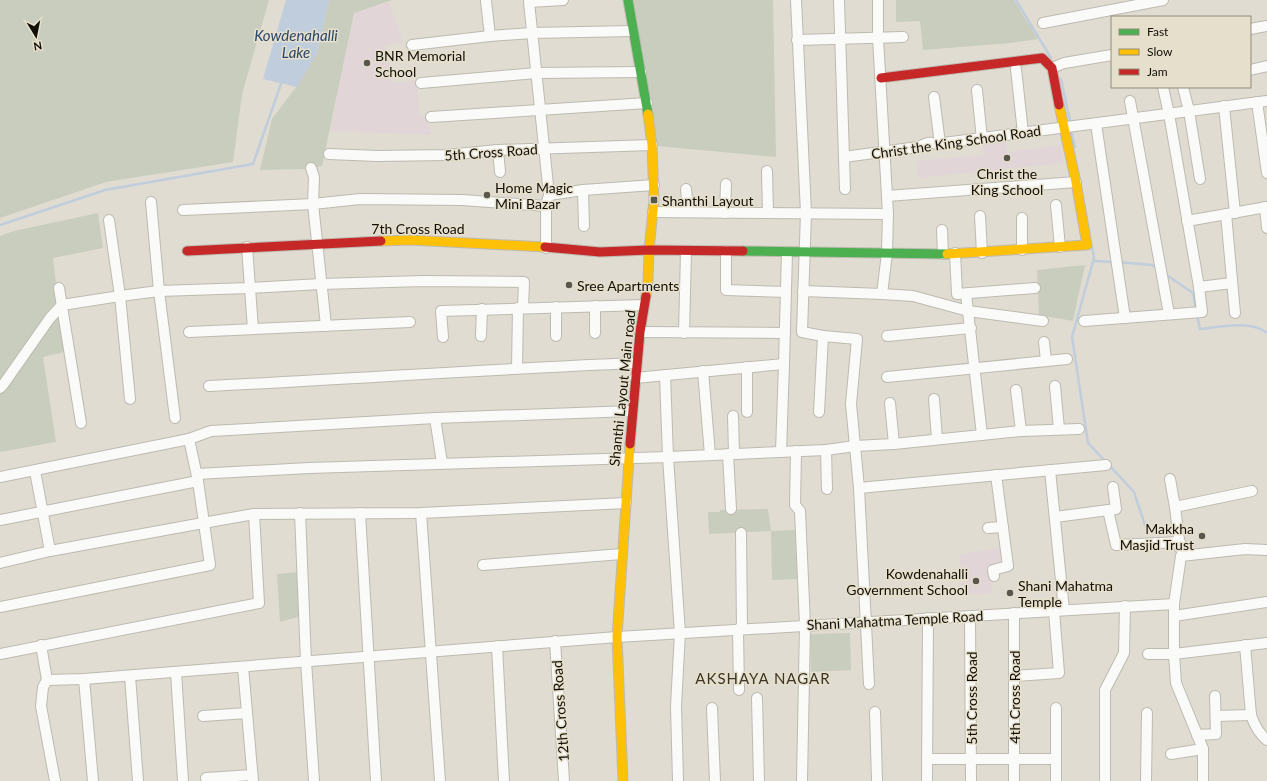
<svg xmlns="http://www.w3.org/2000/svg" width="1267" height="781" font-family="Lato,sans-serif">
	<rect width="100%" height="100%" fill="#e0dcd1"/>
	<!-- education -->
	<g fill="#e2d5d7">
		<polygon points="389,2 403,42 385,46 394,83 416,80 420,117 426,116 432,135 330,131 354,13"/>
		<polygon points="1005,142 1007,152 1061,145 1064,163 918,178 916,161 984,155 983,144"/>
		<polygon points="1007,547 1009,565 989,570 992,593 962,595 960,554"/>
	</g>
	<!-- green -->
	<g fill="#c9cdbe">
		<polygon points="0,0 269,0 242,94 233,162 106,182 0,218"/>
		<polygon points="329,0 392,0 354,13 322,166 308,169 260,170 272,119 296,87 317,53"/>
		<polygon points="633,0 773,0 776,157 658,146"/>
		<polygon points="896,0 1014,0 1038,39 1011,43 923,50 920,21 896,22"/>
		<polygon points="98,213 103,248 53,258 64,352 43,357 56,442 0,452 0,236 14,231"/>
		<polygon points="1085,265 1073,321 1039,315 1037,270"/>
		<polygon points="768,509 771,531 795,530 797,579 772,580 771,531 709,534 708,512 720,512 720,510"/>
		<polygon points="299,572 301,616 280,622 277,574"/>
		<polygon points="850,633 851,670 811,672 811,634"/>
	</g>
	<!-- water -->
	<polygon fill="#c0cddc" points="286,0 329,0 317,53 297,87 263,79"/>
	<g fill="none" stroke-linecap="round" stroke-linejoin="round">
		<!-- stream -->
		<g stroke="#c0cddc" stroke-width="2.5">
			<polyline points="1016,0 1051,58"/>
			<polyline points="1061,79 1071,125"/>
			<polyline points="1071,130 1075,147"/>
			<polyline points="0,225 105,190 253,164 282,81"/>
			<polyline points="1092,246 1094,258 1072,337 1088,443 1106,462"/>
			<polyline points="1094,261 1113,262"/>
			<polyline points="1118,262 1152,265 1158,269"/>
			<polyline points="1165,274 1193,293 1196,310"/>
			<path d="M 1197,315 L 1200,329 C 1218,327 1252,320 1267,333"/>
			<polyline points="1109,465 1134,492 1145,525"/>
		</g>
		<defs>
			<g id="street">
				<polyline points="796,0 806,213 802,332 823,336 857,339 851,404 859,488 869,684"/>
				<polyline points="839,0 845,189"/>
				<polyline points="878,0 878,38 888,214 887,253 882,294"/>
				<polyline points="486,1 490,36"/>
				<polyline points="1043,23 1163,0"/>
				<polyline points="1250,29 1267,26"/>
				<polyline points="797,40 903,37"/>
				<polyline points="412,45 490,36 532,33 633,31"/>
				<polyline points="1052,68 1064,63 1112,55"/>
				<polyline points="1016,69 1023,133"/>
				<polyline points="1250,70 1267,66"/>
				<polyline points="421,83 536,73 641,72"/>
				<polyline points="1183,87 1189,111 1200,179"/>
				<polyline points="977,90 982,139"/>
				<polyline points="934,97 940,144"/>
				<polyline points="1130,101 1169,314"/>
				<polyline points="1257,102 1267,173"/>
				<polyline points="1224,106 1235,213"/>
				<polyline points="431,117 647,103"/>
				<polyline points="1096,124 1125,318"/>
				<polyline points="498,150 500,172"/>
				<polyline points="329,154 377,156 447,155 498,150 652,145"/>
				<path d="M 844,157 L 918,147 C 925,144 929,141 936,144 L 1267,101"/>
				<polyline points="311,168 314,177 313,204 326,326"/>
				<polyline points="767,171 768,213"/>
				<polyline points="686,189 688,212"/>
				<polyline points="583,190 584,226"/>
				<polyline points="549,195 583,190 654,185"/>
				<polyline points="887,196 1076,182"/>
				<polyline points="151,202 159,291 175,418"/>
				<polyline points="1056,205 1060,247"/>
				<polyline points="1265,207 1267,228"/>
				<polyline points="183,210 313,204 360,199 462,200 546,206"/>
				<polyline points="653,212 888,214"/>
				<polyline points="725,213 726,184"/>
				<polyline points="1226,214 1235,313"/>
				<polyline points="980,216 982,253"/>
				<polyline points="1022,218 1022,250"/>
				<polyline points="109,220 120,296 130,399"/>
				<polyline points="1187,221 1267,207"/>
				<polyline points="942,230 943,254"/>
				<polyline points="247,247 253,329"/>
				<polyline points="546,248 546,206 549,195 529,2 563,0"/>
				<polyline points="726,251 726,290 786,292"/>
				<polyline points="955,253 957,294 1035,288"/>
				<polyline points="1199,287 1232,283"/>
				<polyline points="59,288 81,423"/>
				<polyline points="803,291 882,294 913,296 968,311 1043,321"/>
				<polyline points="966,294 982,435"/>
				<polyline points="595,306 595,333"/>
				<polyline points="556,307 556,336"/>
				<polyline points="1084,321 1202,312 1199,287 1169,114 1163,87"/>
				<polyline points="189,332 410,322"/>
				<polyline points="640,332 785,333"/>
				<polyline points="684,333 686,251"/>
				<polyline points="481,336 482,309"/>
				<polyline points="887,336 971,328"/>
				<polyline points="443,337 441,311 644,305"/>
				<polyline points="1044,342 1046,361"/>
				<polyline points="517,368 518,308"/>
				<polyline points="703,371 710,455"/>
				<polyline points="665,375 668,457 680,633 676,706 678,781"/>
				<polyline points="887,377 1067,359"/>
				<polyline points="635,378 784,364"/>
				<path d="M 209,386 C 351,379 493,369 636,363"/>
				<polyline points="1055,386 1059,429"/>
				<polyline points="0,388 3,385 50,318 62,305 120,296 159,291 250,288 321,284 423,281 524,282 523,308"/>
				<polyline points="1016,390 1021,431"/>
				<polyline points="934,399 937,439"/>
				<polyline points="890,403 894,444"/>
				<polyline points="747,412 747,367"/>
				<polyline points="819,412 823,336"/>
				<polyline points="733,416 734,453"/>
				<polyline points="435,418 442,463"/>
				<polyline points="189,439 211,431 435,418 632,411"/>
				<polyline points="826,450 827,489"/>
				<polyline points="796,451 795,505 800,511 805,625 802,781"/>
				<polyline points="781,452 784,364 787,252"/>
				<polyline points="728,454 731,509"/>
				<polyline points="1050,470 1064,610"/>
				<polyline points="35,471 50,551"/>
				<polyline points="197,474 309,468 668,457 826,450 855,446 894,444 1021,431 1079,429"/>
				<polyline points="0,477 189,439 198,481 210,565 0,607"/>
				<polyline points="1170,479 1175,507 1180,548"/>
				<polyline points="859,488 1106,465"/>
				<polyline points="1175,507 1252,491"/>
				<polyline points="1108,510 1116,545 1180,542"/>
				<polyline points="300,513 306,661 314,781"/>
				<polyline points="360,513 376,781"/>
				<polyline points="421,513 440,781"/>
				<polyline points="1055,517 1116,509 1113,487"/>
				<polyline points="0,520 198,481"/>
				<polyline points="988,528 1003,527"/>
				<polyline points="741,533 742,629"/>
				<polyline points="1267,550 1245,549 1181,556 1174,604 1174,654 1267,643"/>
				<polyline points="0,563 50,551 203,523 254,514 421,513 626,503"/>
				<polyline points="483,565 622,554"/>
				<polyline points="994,576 993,570 1008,566 996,475"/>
				<polyline points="970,616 971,781"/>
				<polyline points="1174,616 1267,602"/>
				<polyline points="738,629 739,690"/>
				<polyline points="555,641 564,781"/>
				<polyline points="41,645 47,680 84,679 617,637 1174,604"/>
				<path d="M 1245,645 L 1251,715 C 1254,724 1258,733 1267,740"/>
				<polyline points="497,646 504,781"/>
				<polyline points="0,654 259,603 254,514"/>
				<polyline points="1148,654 1174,654 1176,683 1203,749 1203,781"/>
				<polyline points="243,667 253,781"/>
				<polyline points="176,672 183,781"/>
				<polyline points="130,676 138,781"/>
				<polyline points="1014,676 1059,673 1054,611"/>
				<polyline points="84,679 93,781"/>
				<polyline points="47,680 43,687 41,706 55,781"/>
				<polyline points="757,698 759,781"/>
				<polyline points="712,708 715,781"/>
				<polyline points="875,712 877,781"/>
				<polyline points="203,716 247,713"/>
				<polyline points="1216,716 1251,715"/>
				<polyline points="1197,735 1216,734 1215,696"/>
				<polyline points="1171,754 1203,749"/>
				<polyline points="927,759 1056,759"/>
				<polyline points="206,778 252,775"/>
				<polyline points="927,781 928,618"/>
				<polyline points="1014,781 1014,613"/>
				<polyline points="1056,781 1056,708"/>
				<polyline points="1105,781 1105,690 1124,653 1125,606"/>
				<polyline points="1146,781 1147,713"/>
			</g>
			<g id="fast">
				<polyline points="628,0 648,114"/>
				<polyline points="743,251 947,254"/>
			</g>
			<g id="slow">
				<polyline points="381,241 410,240 545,247"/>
				<polyline points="947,254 1087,245 1076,182 1059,105"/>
				<polyline points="646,296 648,280 649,250 654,200 652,145 648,114"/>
				<polyline points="623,781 617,637 630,444"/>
			</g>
			<g id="jam">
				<polyline points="881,78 1042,58 1052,68 1059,105"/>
				<polyline points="545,247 600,252 649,250 743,251"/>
				<polyline points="187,251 381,241"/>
				<polyline points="630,444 640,332 646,296"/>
			</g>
		</defs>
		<!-- street casing -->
		<use href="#street" stroke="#bdbab1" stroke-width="12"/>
		<!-- fast casing -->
		<use href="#fast" stroke="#bdbab1" stroke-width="11"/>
		<!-- slow casing -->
		<use href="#slow" stroke="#bdbab1" stroke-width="11"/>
		<!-- jam casing -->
		<use href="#jam" stroke="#bdbab1" stroke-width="11"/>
		<!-- street -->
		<use href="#street" stroke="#fafaf8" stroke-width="10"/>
		<!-- fast -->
		<use href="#fast" stroke="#4caf50" stroke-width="9"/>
		<!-- slow -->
		<use href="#slow" stroke="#ffc107" stroke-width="9"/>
		<!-- jam -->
		<use href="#jam" stroke="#c62828" stroke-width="9"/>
	</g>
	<!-- markers -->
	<g fill="#59564e" stroke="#e6dfcb" stroke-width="1.5">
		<circle cx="367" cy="63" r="4"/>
		<circle cx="1007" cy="158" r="4"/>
		<circle cx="487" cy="195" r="4"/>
		<rect x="650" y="196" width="8" height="8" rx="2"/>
		<circle cx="569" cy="285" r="4"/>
		<circle cx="1202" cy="536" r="4"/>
		<circle cx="976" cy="581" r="4"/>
		<circle cx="1010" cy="593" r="4"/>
	</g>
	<g text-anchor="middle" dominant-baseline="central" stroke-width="3" stroke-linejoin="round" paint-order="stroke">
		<!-- poi labels -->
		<g font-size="14" fill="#100e07" stroke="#e6dfcb" text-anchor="start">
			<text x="375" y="55">BNR Memorial<tspan x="375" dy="16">School</tspan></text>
			<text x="1007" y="173" text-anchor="middle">Christ the<tspan x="1007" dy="16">King School</tspan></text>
			<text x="495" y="187">Home Magic<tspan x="495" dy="16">Mini Bazar</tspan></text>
			<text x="662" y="200">Shanthi Layout</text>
			<text x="577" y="285">Sree Apartments</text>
			<text x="1194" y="528" text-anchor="end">Makkha<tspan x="1194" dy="16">Masjid Trust</tspan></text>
			<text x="968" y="573" text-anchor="end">Kowdenahalli<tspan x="968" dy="16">Government School</tspan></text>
			<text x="1018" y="585">Shani Mahatma<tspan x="1018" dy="16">Temple</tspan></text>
		</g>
		<!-- street labels -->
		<g font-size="14" fill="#100e07" stroke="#e6dfcb">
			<text transform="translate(956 142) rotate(-8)">Christ the King School Road</text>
			<text transform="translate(491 152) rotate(-4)">5th Cross Road</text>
			<text x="418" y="228">7th Cross Road</text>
			<text transform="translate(622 388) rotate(-84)">Shanthi Layout Main road</text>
			<text transform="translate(895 620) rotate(-3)">Shani Mahatma Temple Road</text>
			<text transform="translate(1014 697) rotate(-90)">4th Cross Road</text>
			<text transform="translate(971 698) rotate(-90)">5th Cross Road</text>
			<text transform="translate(560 711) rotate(-94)">12th Cross Road</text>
		</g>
		<!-- water labels -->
		<g font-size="15" font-style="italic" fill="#28476b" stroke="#e6dfcb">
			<text x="296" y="35">Kowdenahalli<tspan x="296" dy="17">Lake</tspan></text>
		</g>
		<!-- neighbourhood labels -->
		<g font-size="15" letter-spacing="1" fill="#3b3525" stroke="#e6dfcb">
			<text x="763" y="678">AKSHAYA NAGAR</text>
		</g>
	</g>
	<!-- legend -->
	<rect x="1111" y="16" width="140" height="72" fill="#e6dfcb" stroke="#908b7d"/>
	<rect x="1119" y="29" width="20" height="6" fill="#4caf50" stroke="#908b7d"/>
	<text x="1147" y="36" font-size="12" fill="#100e07">Fast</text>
	<rect x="1119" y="49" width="20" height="6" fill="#ffc107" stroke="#908b7d"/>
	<text x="1147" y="56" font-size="12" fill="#100e07">Slow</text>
	<rect x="1119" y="69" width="20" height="6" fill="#c62828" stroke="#908b7d"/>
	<text x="1147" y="76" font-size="12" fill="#100e07">Jam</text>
	<!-- north arrow -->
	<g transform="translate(36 36) rotate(170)" stroke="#e6dfcb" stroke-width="3" paint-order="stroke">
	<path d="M0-3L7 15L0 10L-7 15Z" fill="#100e07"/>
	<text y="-6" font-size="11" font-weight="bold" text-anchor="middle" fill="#100e07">N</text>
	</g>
</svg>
